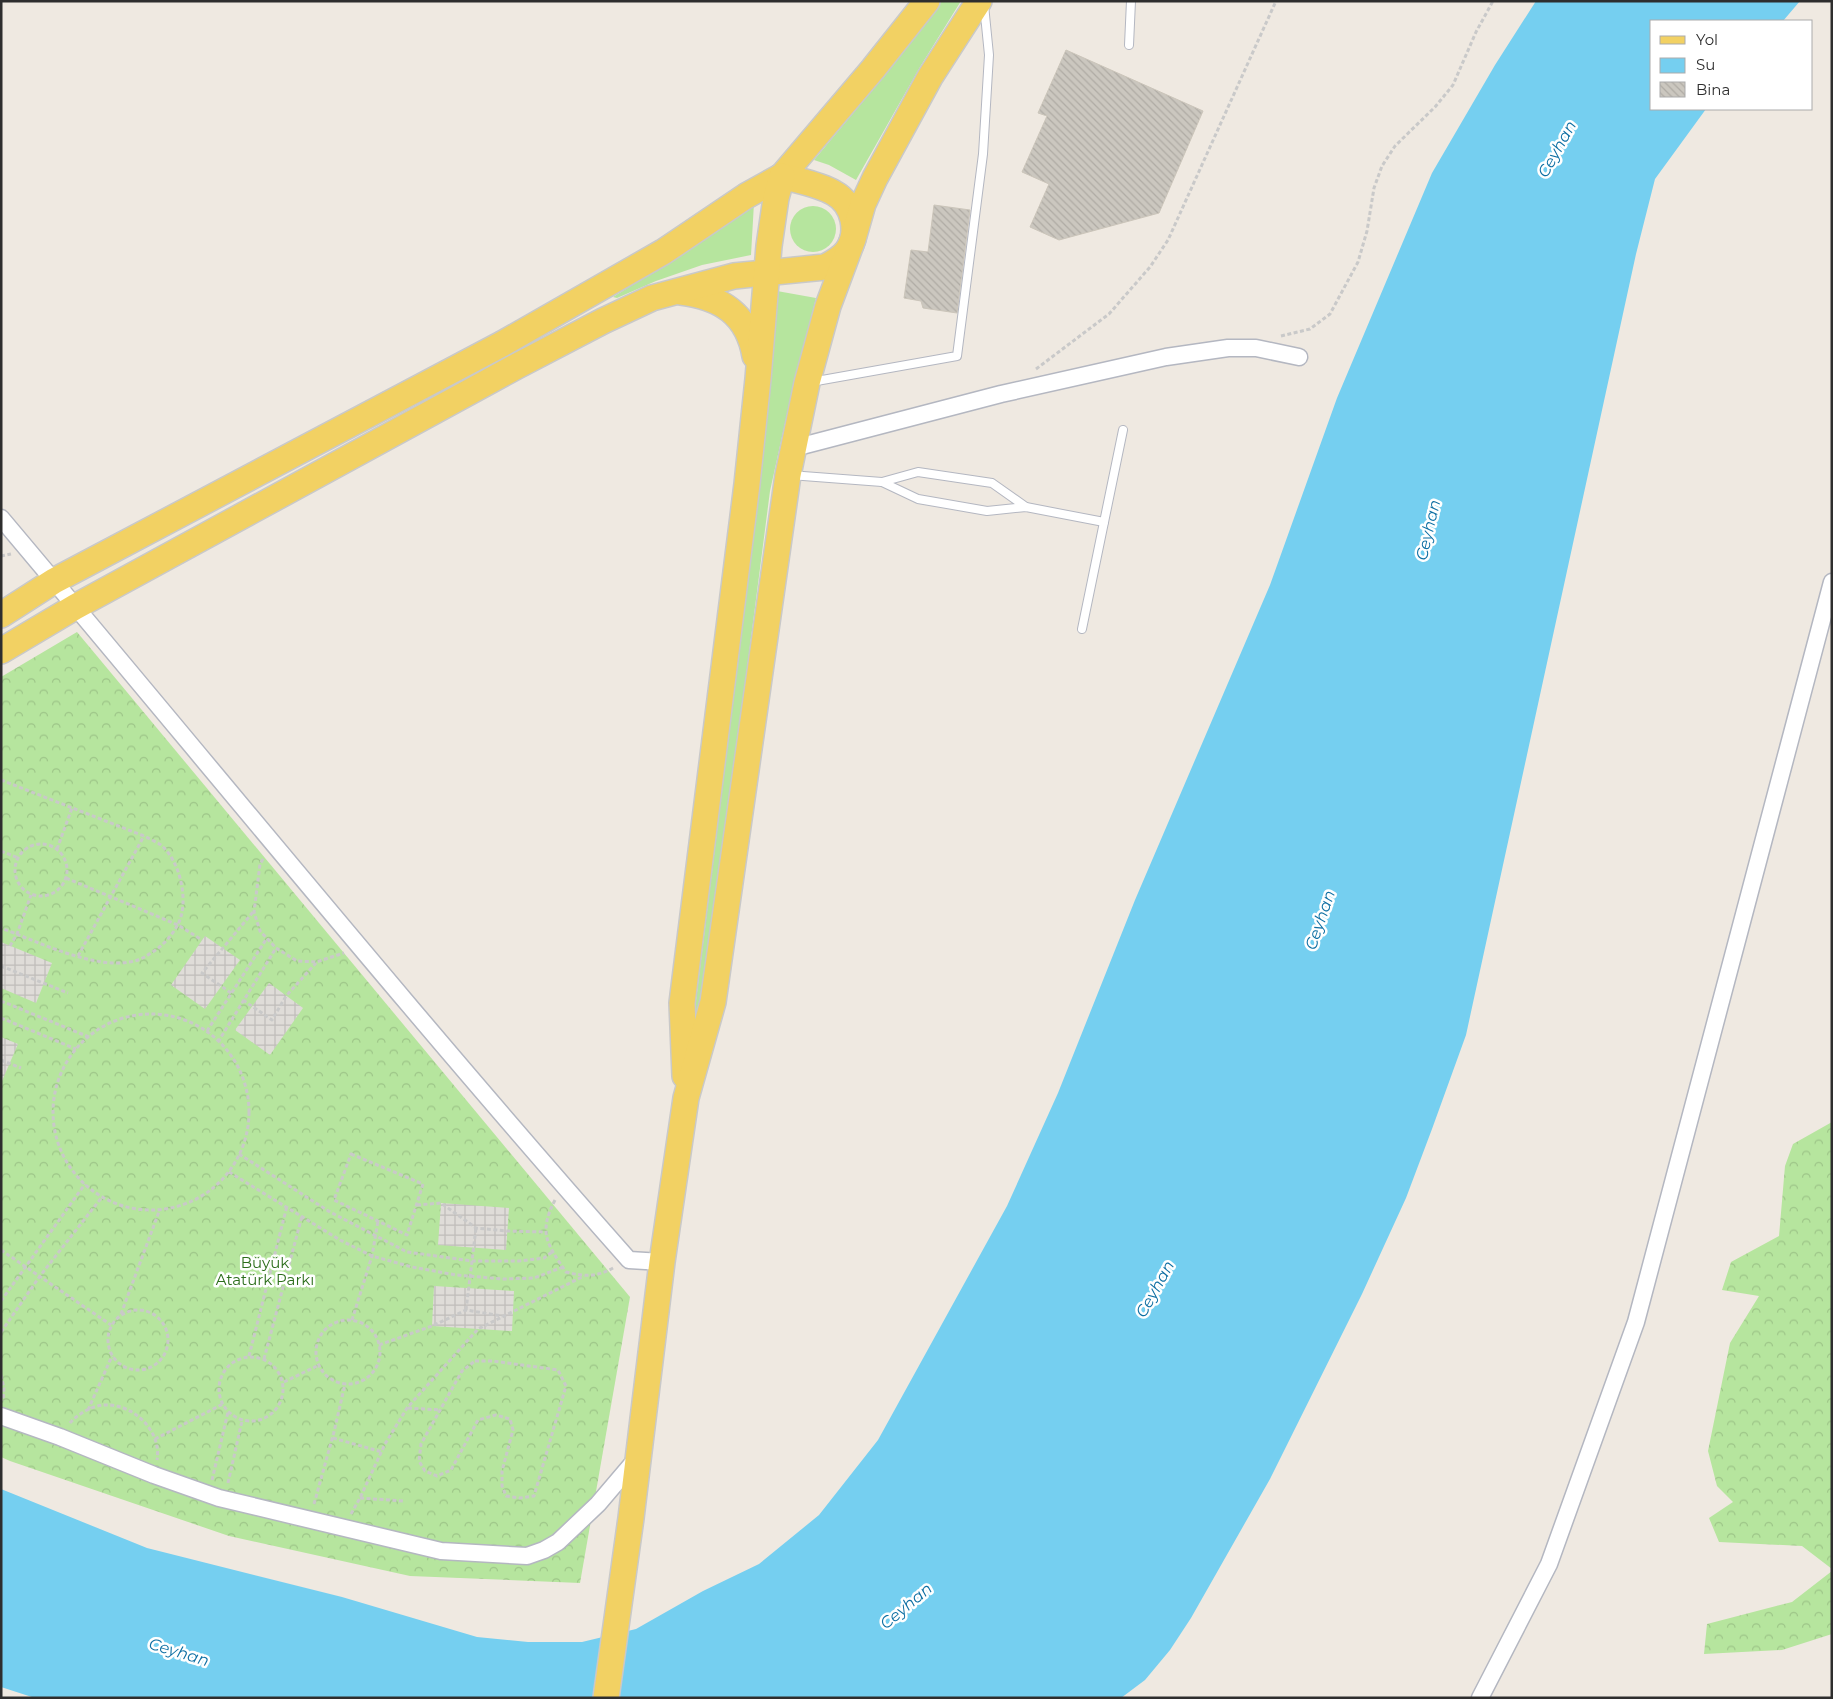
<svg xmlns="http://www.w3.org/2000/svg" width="1833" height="1699" font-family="Montserrat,sans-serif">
	<defs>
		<pattern id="forest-crowns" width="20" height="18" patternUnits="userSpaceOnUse" patternTransform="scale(1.25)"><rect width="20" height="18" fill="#b6e59e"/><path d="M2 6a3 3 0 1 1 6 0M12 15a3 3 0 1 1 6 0" fill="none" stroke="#9dc588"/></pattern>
		<pattern id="plaza-grid" width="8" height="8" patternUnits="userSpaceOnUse" patternTransform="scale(1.25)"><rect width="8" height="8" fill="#dfdcd8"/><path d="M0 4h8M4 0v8" fill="none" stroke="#c0bdba"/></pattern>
		<pattern id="building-back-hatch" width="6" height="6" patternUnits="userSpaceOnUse" patternTransform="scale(1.25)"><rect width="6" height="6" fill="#cbc7bf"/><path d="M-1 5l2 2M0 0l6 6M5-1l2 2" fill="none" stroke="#afaba4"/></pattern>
	</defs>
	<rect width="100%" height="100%" fill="#efe9e1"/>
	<!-- grass -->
	<g fill="#b6e59e">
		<polygon points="942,1 961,1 920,67 856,180 829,165 814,160 885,75"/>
		<polygon points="754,203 751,255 702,265 656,281 617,298 613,297 701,242"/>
		<circle cx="813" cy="229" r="23"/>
		<polygon points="777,291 816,298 791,396 770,491 702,1017 694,1017 759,492"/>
	</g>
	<!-- forest -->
	<g fill="url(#forest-crowns)">
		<polygon points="77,632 630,1297 580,1583 410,1576 229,1536 10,1461 1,1457 1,677"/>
		<polygon points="1832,1122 1832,1569 1802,1546 1719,1542 1709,1518 1733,1502 1717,1486 1708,1451 1730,1343 1759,1296 1722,1290 1731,1262 1779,1236 1785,1166 1793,1144"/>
		<polygon points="1832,1571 1832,1634 1782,1650 1704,1654 1707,1624 1792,1602"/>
	</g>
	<!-- plaza -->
	<g fill="url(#plaza-grid)">
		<polygon points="205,936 240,960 205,1009 171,985"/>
		<polygon points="1,942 52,963 36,1003 1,988"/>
		<polygon points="269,983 303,1008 270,1055 235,1030"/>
		<polygon points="1,1037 18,1044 2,1081 1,1081"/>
		<polygon points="441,1203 509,1208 506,1250 438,1245"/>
		<polygon points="434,1286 514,1291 512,1331 432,1326"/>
	</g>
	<!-- water -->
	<polygon fill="#75cff0" points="1536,1 1800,1 1783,21 1652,21 1652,109 1706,109 1655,179 1636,254 1466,1035 1432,1129 1406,1198 1362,1294 1270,1479 1191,1618 1170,1650 1145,1680 1121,1698 35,1698 1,1687 1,1489 147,1548 342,1597 477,1637 528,1642 582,1642 636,1629 703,1591 759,1564 819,1515 878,1440 1007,1206 1058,1093 1135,900 1270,585 1337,398 1432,173 1495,65"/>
	<!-- building -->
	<g fill="url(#building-back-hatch)" stroke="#cbc5ba">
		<polygon points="1066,50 1203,111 1159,213 1059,240 1030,227 1049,184 1022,172 1047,116 1038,113"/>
		<polygon points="934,205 970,210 957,313 923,308 921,301 904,298 911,250 928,252"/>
	</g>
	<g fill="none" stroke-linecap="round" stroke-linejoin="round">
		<defs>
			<g id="lane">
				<polyline points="1129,45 1131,1"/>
				<polyline points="811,382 957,356 983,154 989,55 984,5"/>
				<polyline points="790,475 882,482 918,499 987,511 1026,507 1104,522"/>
				<polyline points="882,482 918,472 992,483 1026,507"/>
				<polyline points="1082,629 1123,430"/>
			</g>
			<g id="street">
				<polyline points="794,448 1001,394 1166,357 1228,348 1256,348 1299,357"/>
				<path d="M 1,518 C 210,766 414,1017 629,1260 L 662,1262"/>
				<polyline points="1,1416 60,1437 154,1475 219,1498 441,1551 527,1556 544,1550 558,1542 598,1504 638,1457"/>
				<polyline points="1480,1698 1549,1564 1636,1322 1832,582"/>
			</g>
			<g id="primary">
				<path d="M 681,292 C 721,297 748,314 755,356"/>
				<polyline points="1,615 54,581 502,344 663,252 746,196 782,176 873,69 927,1"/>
				<path d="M 1,651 L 75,607 L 517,366 L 603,321 L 652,298 L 734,276 L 825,267 C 833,263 841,259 847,251 C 860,233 854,204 834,193 C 819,184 799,181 782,176"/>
				<polyline points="685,1076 682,1003 747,484 758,379 769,246 776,198 782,176"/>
				<polyline points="606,1698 631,1518 662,1262 686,1098 713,1002 788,475 807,383 828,306 853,239 863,204 875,178 930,77 979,1"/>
			</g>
		</defs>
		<!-- lane casing -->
		<use href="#lane" stroke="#b4b7c1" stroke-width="10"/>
		<!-- street casing -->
		<use href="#street" stroke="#b4b7c1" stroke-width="19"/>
		<!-- primary casing -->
		<use href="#primary" stroke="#c9c9c9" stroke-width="28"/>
		<!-- path -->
		<g stroke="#c9c9c9" stroke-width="3" stroke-dasharray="4 2.5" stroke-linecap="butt">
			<polyline points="1281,336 1310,329 1330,314 1358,262 1367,231 1374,188 1382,166 1395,146 1435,107 1453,85 1476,32 1493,1"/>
			<polyline points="1036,369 1109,314 1150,267 1168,240 1276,1"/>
			<polyline points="1,556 11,554"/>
			<path d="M 1,780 L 144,836 C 150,839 156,842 161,845 C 181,862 190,904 177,926 C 172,935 165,943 157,949 C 148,955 140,961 129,962 C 93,969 36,941 1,928"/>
			<circle cx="41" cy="870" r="26"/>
			<polyline points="57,849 72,808"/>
			<polyline points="1,851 18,858"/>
			<polyline points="263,859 260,864 254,912 260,931 276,948 297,961 316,962 344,953"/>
			<polyline points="66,878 178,925 202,940"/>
			<polyline points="10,946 17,934 31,895"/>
			<polyline points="78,956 144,836"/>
			<polyline points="1,966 68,993"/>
			<polyline points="231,993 202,973 253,912"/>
			<polyline points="243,1000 272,1020 286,996 316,963"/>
			<polyline points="1,1001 89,1037"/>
			<circle cx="151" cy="1112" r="98"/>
			<polyline points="1,1018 76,1049"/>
			<polyline points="207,1031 267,938"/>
			<polyline points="218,1042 276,948"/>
			<polyline points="1,1060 21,1068"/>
			<polyline points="239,1154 330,1212 407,1252 472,1261 519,1261 544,1258 552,1252"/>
			<polygon points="351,1154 423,1184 407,1235 334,1200"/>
			<polyline points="229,1172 340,1240 372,1256 412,1267 456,1275 503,1279 534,1278 563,1267"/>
			<path d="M 555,1200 C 538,1233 547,1244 566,1272 C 586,1277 597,1277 615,1267"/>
			<polyline points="417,1205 441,1203 476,1228 507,1231 545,1232"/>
			<polyline points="1,1250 111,1325"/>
			<polyline points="1,1301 85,1184"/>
			<circle cx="138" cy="1340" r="30"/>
			<polyline points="466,1310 476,1228"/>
			<polyline points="121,1314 160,1209"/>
			<polyline points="352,1320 372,1256 378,1221"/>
			<circle cx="348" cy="1352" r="32"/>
			<polyline points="1,1332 40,1276 102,1197"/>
			<polyline points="379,1345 432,1326 466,1310 502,1316"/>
			<polyline points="249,1356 287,1206"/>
			<circle cx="251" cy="1389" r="32"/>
			<polyline points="264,1359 302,1216"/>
			<polygon points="475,1361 493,1361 558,1370 566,1386 534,1496 520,1498 506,1496 502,1486 502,1471 513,1430 510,1419 496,1415 478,1420 451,1470 437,1476 425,1471 419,1461 421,1444 462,1371"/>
			<polyline points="1,1375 4,1388 3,1401"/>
			<polyline points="284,1382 319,1365"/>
			<polyline points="408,1408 440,1410"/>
			<polyline points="88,1410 112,1356"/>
			<path d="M 70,1423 C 78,1414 91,1406 104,1405 C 133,1403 162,1431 157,1460"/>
			<polyline points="333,1438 382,1452"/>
			<polyline points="155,1439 223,1404"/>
			<polyline points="212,1480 228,1412"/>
			<polyline points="228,1483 242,1421"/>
			<polyline points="360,1498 404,1501"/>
			<polyline points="314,1504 334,1432 345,1384"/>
			<polyline points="351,1514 360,1498 385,1444 407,1408 478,1329 584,1276"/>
		</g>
		<!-- lane -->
		<use href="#lane" stroke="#fff" stroke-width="8"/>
		<!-- street -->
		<use href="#street" stroke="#fff" stroke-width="16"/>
		<!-- primary -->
		<use href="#primary" stroke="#f2d163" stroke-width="25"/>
	</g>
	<g text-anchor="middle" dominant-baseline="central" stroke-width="5" stroke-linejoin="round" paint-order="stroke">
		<!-- park labels -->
		<g font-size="15" fill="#2c6e1b" stroke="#fff">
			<text x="265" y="1262">Büyük<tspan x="265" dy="17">Atatürk Parkı</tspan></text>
		</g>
		<!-- water labels -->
		<g font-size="16" font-style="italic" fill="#0d6fa3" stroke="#fff">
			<text transform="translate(1557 149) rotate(-61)">Ceyhan</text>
			<text transform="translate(1428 530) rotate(-77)">Ceyhan</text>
			<text transform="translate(1320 920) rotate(-71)">Ceyhan</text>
			<text transform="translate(1155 1289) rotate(-61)">Ceyhan</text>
			<text transform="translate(906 1606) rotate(-40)">Ceyhan</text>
			<text transform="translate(179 1652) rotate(17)">Ceyhan</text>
		</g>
	</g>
	<!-- border -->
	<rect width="1833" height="1699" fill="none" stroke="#2e2e2e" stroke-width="5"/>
	<!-- legend -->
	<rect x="1650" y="20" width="162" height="90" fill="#ffffff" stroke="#ababab"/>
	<rect x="1660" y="36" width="25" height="8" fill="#f2d163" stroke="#ababab"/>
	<text x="1696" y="45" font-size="15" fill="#2e2e2e">Yol</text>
	<rect x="1660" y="58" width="25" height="15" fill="#75cff0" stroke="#ababab"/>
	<text x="1696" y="70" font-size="15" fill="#2e2e2e">Su</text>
	<rect x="1660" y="82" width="25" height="15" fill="url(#building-back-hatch)" stroke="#ababab"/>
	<text x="1696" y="95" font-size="15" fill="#2e2e2e">Bina</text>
</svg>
